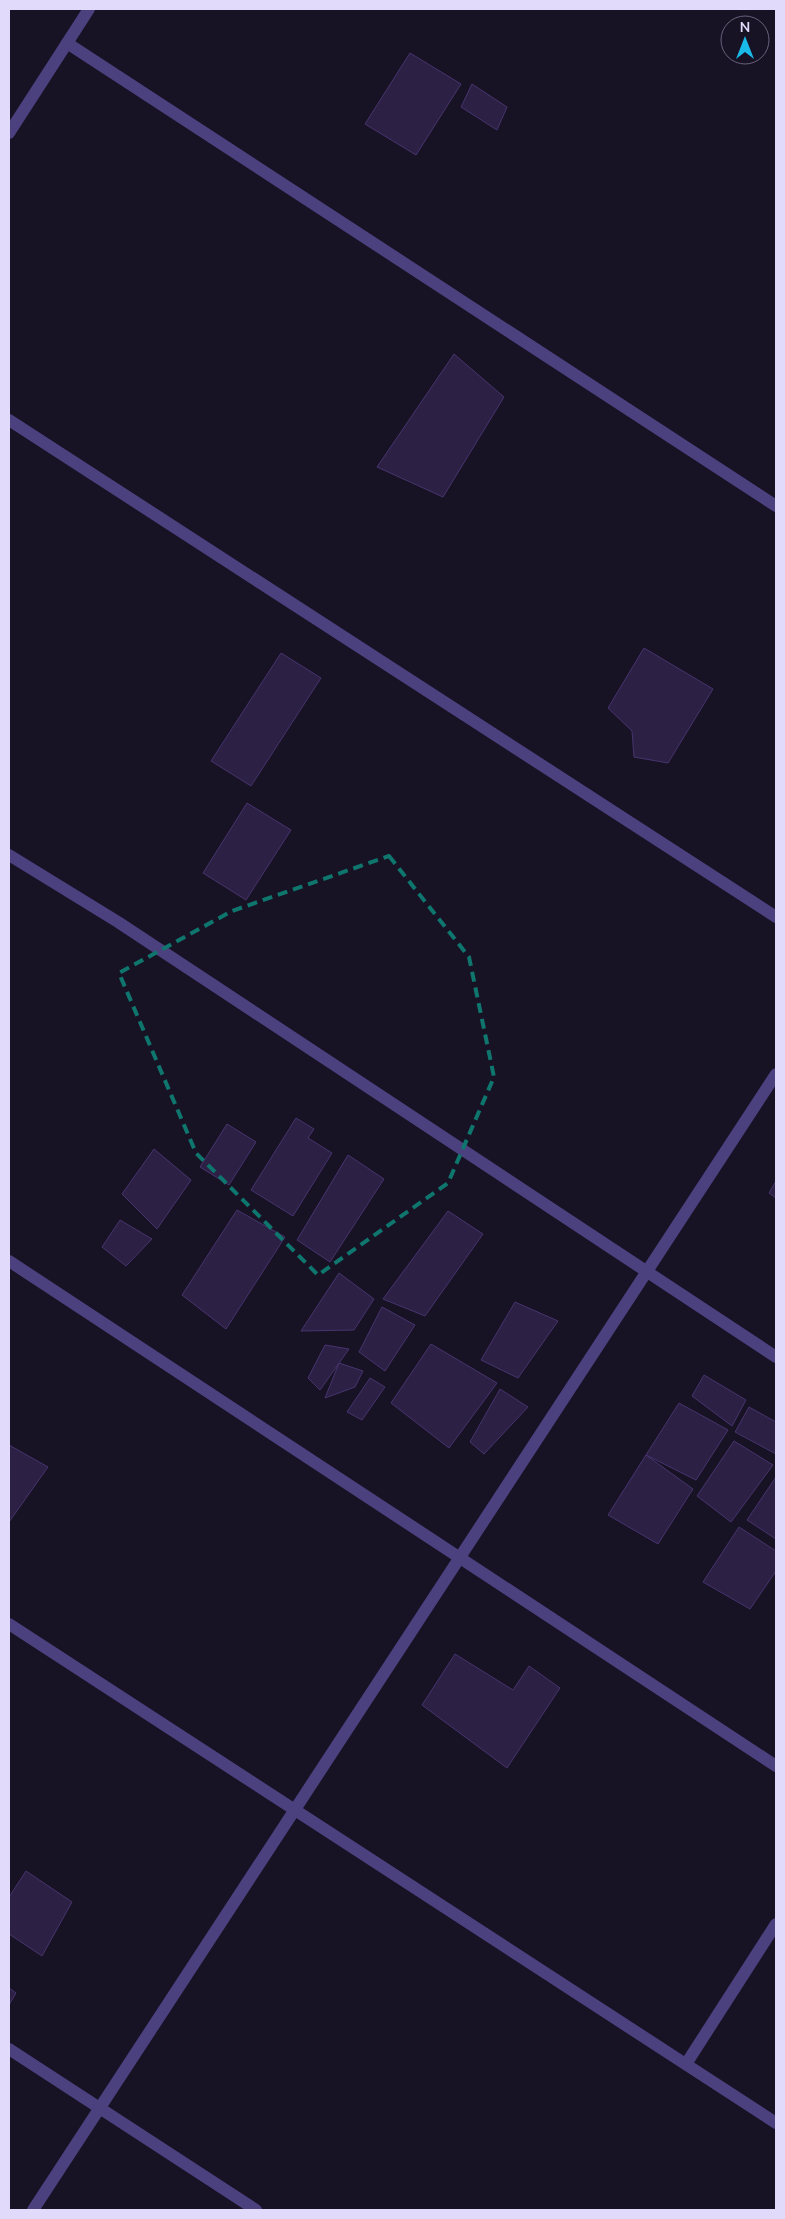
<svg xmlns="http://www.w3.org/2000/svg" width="785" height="2219" font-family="'Nunito Sans',sans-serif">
	<rect width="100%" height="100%" fill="#181225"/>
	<!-- building -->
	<g fill="#2c2044" stroke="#47346e">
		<polygon points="410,53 461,84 416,155 365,124"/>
		<polygon points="472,84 507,107 497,130 461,107"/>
		<polygon points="454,354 504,397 443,497 377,467"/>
		<polygon points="644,648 713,689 668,763 634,757 632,731 608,708"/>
		<polygon points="281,653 321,678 251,786 211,761"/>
		<polygon points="247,803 291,830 246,900 203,873"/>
		<polygon points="296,1118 314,1129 308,1138 332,1153 293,1216 251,1190"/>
		<polygon points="227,1124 256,1142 229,1185 200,1167"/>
		<polygon points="154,1149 191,1180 157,1229 122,1194"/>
		<polygon points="348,1155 384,1179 330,1262 297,1240"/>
		<polygon points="776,1181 776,1198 769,1193"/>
		<polygon points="237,1210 285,1237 226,1329 182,1295"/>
		<polygon points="448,1211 483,1234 425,1316 383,1299"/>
		<polygon points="120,1220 152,1239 126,1266 102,1247"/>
		<polygon points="339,1273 374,1299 354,1330 301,1331"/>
		<polygon points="515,1302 558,1321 518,1378 481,1360"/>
		<polygon points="382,1307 415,1325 385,1371 359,1352"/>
		<polygon points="431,1344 497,1383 449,1448 391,1403"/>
		<polygon points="325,1345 349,1349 320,1390 308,1378"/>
		<polygon points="339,1363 363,1371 355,1387 325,1398"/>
		<polygon points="704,1375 746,1400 732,1426 692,1396"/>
		<polygon points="370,1378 385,1387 362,1420 347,1412"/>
		<polygon points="500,1389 528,1407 484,1454 470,1442"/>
		<polygon points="679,1403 728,1430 696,1480 646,1455"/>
		<polygon points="749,1407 776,1422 776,1454 735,1432"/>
		<polygon points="734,1441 773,1465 731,1522 697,1496"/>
		<polygon points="9,1445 48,1467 9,1522"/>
		<polygon points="646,1455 693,1489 658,1544 608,1515"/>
		<polygon points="776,1477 776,1539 747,1520"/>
		<polygon points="739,1527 776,1551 776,1571 750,1609 703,1582"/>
		<polygon points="455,1654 513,1690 529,1666 560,1688 507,1768 422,1705"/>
		<polygon points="26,1871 72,1902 42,1956 9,1934 9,1897"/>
		<polygon points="9,1988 16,1993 9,2005"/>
	</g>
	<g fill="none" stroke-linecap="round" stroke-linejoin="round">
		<!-- minor -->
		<g stroke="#4c417f" stroke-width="12">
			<polyline points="67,43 776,506"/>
			<polyline points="9,133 89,9"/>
			<polyline points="9,420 776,917"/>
			<polyline points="9,855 118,922 776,1357"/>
			<polyline points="9,1261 776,1766"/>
			<polyline points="9,1624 776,2123"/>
			<polyline points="9,2049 256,2210"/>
			<polyline points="686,2064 776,1924"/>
			<polyline points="33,2210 776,1074"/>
		</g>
	</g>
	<!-- marked area -->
	<path fill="none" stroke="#0f766e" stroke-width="4" stroke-dasharray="10 6" stroke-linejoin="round" d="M 389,856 L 469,957 L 494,1077 L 448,1183 L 318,1275 L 196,1153 L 119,973 L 232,911 Z"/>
	<!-- border -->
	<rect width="785" height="2219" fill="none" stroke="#e2dafb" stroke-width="20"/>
	<!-- north arrow -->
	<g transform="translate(745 40)"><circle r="24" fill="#181225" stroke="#69627b"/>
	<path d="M0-4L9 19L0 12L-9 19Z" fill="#19b9e8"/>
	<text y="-8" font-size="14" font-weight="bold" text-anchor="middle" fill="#e2dafb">N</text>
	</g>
</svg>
